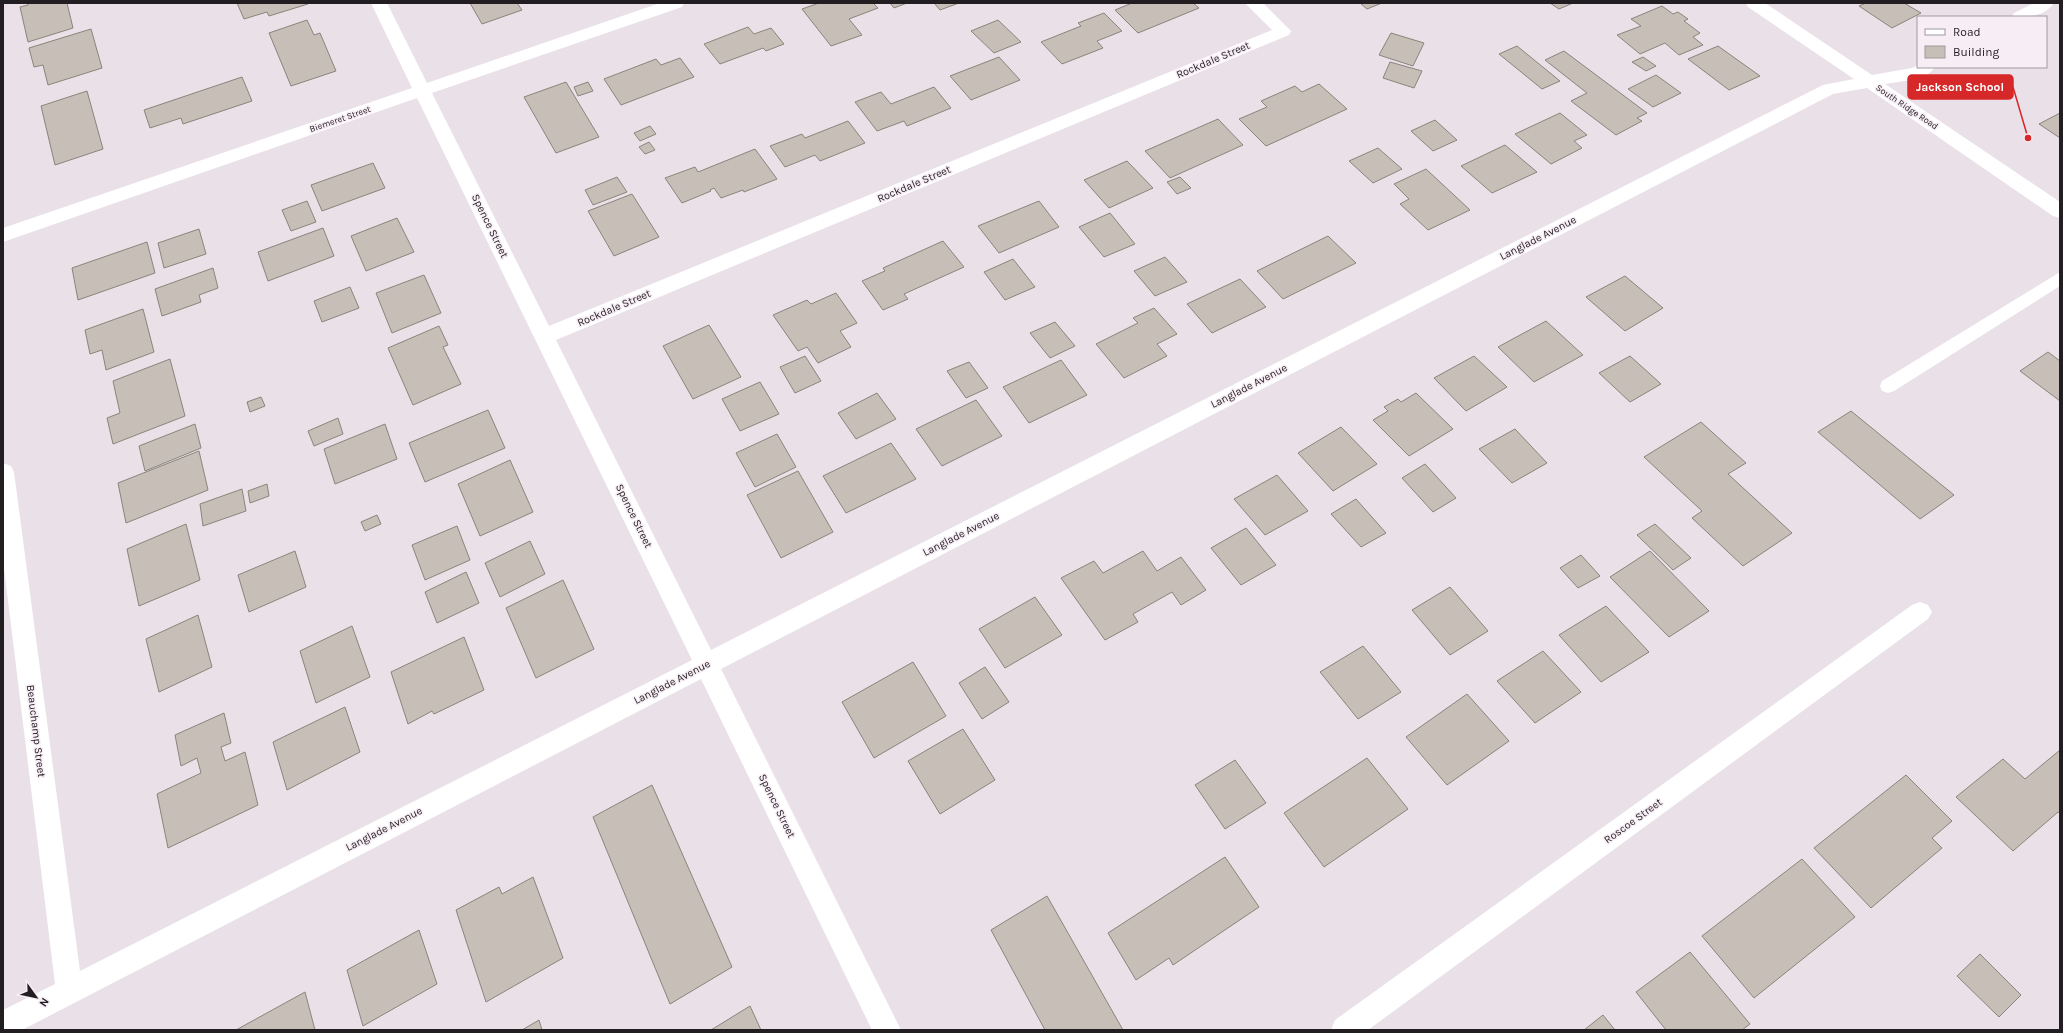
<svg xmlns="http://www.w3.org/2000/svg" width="2063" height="1033" font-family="Karla,sans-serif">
	<rect width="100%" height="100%" fill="#e9e0e8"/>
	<!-- building -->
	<g fill="#c7bfb7" stroke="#8a847b">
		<polygon points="27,3 67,3 73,28 28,42 20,7 28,5"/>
		<polygon points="237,3 307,3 308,4 269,16 267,12 244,19"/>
		<polygon points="470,3 517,3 522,10 482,24"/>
		<polygon points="819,3 873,3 878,8 849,19 862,35 831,46 802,9"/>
		<polygon points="890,3 907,3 894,8"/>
		<polygon points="934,3 959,3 940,10"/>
		<polygon points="1132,3 1193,3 1199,8 1138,33 1115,10"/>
		<polygon points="1360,3 1382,3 1367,9"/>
		<polygon points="1550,3 1573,3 1559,9"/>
		<polygon points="1866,3 1904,3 1921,13 1892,28 1859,6"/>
		<polygon points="1662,6 1673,14 1678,12 1688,19 1684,21 1700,33 1693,37 1703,45 1679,55 1665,43 1640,54 1617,35 1641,26 1631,19"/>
		<polygon points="1104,13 1122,31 1097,41 1103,48 1062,64 1041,42 1081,26 1078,23"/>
		<polygon points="307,20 314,35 320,33 336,71 291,86 269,33"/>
		<polygon points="998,20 1021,42 994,53 971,31"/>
		<polygon points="748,27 754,34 771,28 784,44 766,51 763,48 720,64 704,44"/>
		<polygon points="91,29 102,68 48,85 43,65 34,67 29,48"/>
		<polygon points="1391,33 1424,43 1413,66 1379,55"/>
		<polygon points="1517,46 1560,81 1542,89 1499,54"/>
		<polygon points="1718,46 1760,76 1729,90 1688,59"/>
		<polygon points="1564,51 1647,113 1637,118 1642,121 1616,135 1571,101 1587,93 1545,60"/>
		<polygon points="999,57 1020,80 971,100 950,76"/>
		<polygon points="1643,57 1656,66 1646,71 1632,62"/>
		<polygon points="680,58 694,77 621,105 604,79 656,59 661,65"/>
		<polygon points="1390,62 1422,71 1414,88 1383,78"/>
		<polygon points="1656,75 1681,93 1653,107 1628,89"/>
		<polygon points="242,77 252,101 183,124 181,118 150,128 144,110"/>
		<polygon points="566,82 599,137 556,153 524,97"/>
		<polygon points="588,82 593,91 578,96 574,87"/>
		<polygon points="1319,84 1347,109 1266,146 1239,119 1267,107 1261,101 1295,86 1302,92"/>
		<polygon points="934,87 951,108 907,126 904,121 877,131 855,102 881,92 891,104"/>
		<polygon points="87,91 103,149 55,165 41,106"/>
		<polygon points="1560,113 1587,135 1574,141 1582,148 1551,164 1515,134"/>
		<polygon points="2060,113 2060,138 2039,124"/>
		<polygon points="1218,119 1243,145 1170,178 1145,151"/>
		<polygon points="1435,120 1457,140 1433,151 1411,131"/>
		<polygon points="848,121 865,143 820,161 815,155 785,167 770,146 802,134 805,138"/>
		<polygon points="650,126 656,134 640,141 634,133"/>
		<polygon points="649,142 655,150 645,154 639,147"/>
		<polygon points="1505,145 1537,172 1492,193 1461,166"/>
		<polygon points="1378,148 1402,169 1373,183 1349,161"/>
		<polygon points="755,149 777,179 744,192 743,190 721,198 714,188 710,190 711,191 682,203 665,178 695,167 698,172"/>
		<polygon points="1127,161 1153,188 1109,208 1084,180"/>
		<polygon points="373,163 385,188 322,211 311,185"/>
		<polygon points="1426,169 1470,210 1428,230 1400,204 1409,199 1394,184"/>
		<polygon points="617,177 627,192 593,205 585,190"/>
		<polygon points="1180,177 1191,188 1177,194 1167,182"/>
		<polygon points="632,194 659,237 614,256 588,211"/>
		<polygon points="307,201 316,222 291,231 282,210"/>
		<polygon points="1039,201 1059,227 999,253 978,226"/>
		<polygon points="1110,213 1135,244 1104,257 1079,227"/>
		<polygon points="397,218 414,252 366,271 351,236"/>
		<polygon points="323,228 334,256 268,281 258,252"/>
		<polygon points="199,229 206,254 164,268 158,243"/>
		<polygon points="1328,236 1356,263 1283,299 1257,271"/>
		<polygon points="943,241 964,267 904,294 908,299 883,310 862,281 885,271 883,268"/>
		<polygon points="147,242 155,273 78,300 72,268"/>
		<polygon points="1165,257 1187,282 1155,296 1134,271"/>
		<polygon points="1013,259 1035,287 1005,300 984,272"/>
		<polygon points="213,268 218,288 199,295 201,302 162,316 155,289"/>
		<polygon points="424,275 441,313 392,333 376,293"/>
		<polygon points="1625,276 1663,308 1625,331 1586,297"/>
		<polygon points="1240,279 1266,307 1212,333 1187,304"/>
		<polygon points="350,287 359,308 322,322 314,301"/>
		<polygon points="836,293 857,323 840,331 851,347 818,363 807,347 798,351 773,315 807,300 811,304"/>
		<polygon points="1154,308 1177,334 1157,344 1167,356 1124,378 1096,344 1138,323 1133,318"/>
		<polygon points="143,309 154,352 106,370 102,350 90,354 85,330"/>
		<polygon points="1546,321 1583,355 1534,382 1498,347"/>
		<polygon points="1055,322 1075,346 1050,358 1030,333"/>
		<polygon points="709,325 741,377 693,399 663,346"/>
		<polygon points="439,326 448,345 443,347 461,384 413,405 388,348"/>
		<polygon points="2048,352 2060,361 2060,401 2020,371"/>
		<polygon points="805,356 821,381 795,393 780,367"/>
		<polygon points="1474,356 1507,387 1466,411 1434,378"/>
		<polygon points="1630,356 1661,384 1630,402 1599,373"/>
		<polygon points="170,359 185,416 113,444 107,418 120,413 113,381"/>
		<polygon points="1061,360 1087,395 1029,423 1003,387"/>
		<polygon points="969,362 988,388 966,398 947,371"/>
		<polygon points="760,382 779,414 740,431 722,399"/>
		<polygon points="877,393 896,419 856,439 838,413"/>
		<polygon points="1416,393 1453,429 1409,456 1373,420 1388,411 1384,407 1398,399 1401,402"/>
		<polygon points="261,397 265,406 250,412 247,402"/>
		<polygon points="976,400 1002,436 942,466 916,429"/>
		<polygon points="488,410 505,448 425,482 409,443"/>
		<polygon points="1851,411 1954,495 1920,519 1818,432"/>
		<polygon points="338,418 343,434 314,446 308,431"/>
		<polygon points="1701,422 1746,463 1728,474 1792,533 1743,566 1692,518 1702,511 1644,457"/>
		<polygon points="195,424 201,448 145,471 139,446"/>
		<polygon points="385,424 397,459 335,484 324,449"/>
		<polygon points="1341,427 1377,464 1333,491 1298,453"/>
		<polygon points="1515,429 1547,463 1512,483 1479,449"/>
		<polygon points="777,434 796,467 755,487 736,453"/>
		<polygon points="891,443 916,479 846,513 823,476"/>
		<polygon points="199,451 208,490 126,523 118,483"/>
		<polygon points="510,460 533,512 480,536 458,484"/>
		<polygon points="1425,464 1456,498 1433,512 1402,478"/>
		<polygon points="798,471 833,532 781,558 747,495"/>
		<polygon points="1277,475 1308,511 1265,535 1234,499"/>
		<polygon points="267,484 269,496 250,503 248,491"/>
		<polygon points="242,489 246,511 203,526 200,504"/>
		<polygon points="1356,499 1386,533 1361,547 1331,514"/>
		<polygon points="377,515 381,524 365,531 361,522"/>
		<polygon points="186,524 200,580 139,606 127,549"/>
		<polygon points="1655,524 1691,558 1673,570 1637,535"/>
		<polygon points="457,526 470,560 425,580 412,545"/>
		<polygon points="1246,528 1276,565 1241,585 1211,548"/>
		<polygon points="530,541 545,574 500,597 485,563"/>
		<polygon points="295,551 306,587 249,612 238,575"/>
		<polygon points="1143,551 1157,571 1181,557 1206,590 1181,605 1172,592 1133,614 1138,622 1105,640 1061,578 1094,561 1103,573"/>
		<polygon points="1650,551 1709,611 1669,637 1610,577"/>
		<polygon points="1581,555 1600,576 1578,588 1560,568"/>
		<polygon points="466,572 479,603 437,623 425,592"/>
		<polygon points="563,580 594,649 536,678 506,608"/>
		<polygon points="1450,587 1488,631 1450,655 1412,610"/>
		<polygon points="1035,597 1062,635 1005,668 979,629"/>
		<polygon points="1606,606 1649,652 1601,682 1559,635"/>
		<polygon points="198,615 212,667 159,692 146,639"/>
		<polygon points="352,626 370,677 316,703 300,651"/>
		<polygon points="464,637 484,690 434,714 432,711 408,724 391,672"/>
		<polygon points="1363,646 1401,692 1358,719 1320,672"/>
		<polygon points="1543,651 1581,692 1535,723 1497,681"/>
		<polygon points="913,662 946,716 874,758 842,702"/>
		<polygon points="985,667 1009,702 982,719 959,683"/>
		<polygon points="1467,694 1509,741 1447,785 1406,737"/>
		<polygon points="345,707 360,752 287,790 273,742"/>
		<polygon points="224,713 231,743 221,747 225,761 245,752 258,805 168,848 157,794 201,773 197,758 181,766 175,735"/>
		<polygon points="963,729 995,780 940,814 908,761"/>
		<polygon points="2060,750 2060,813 2058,812 2013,851 1956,797 2003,759 2025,779"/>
		<polygon points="1367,758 1408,809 1324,867 1284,813"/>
		<polygon points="1235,760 1266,803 1225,829 1195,785"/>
		<polygon points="1906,775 1952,821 1932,838 1942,848 1871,908 1814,848"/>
		<polygon points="652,785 732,967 670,1004 593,817"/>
		<polygon points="1225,857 1259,907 1173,965 1169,958 1136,980 1108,933"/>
		<polygon points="1802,859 1855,917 1754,998 1702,936"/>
		<polygon points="533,877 563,958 486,1002 456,910 499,887 502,894"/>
		<polygon points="1047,896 1123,1030 1045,1030 991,930"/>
		<polygon points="419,930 437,984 363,1026 347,970"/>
		<polygon points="1690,952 1750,1024 1742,1030 1666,1030 1636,992"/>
		<polygon points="1980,954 2021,995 1999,1017 1957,976"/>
		<polygon points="305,992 315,1030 236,1030"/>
		<polygon points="750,1006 761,1030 711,1030"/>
		<polygon points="1603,1015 1615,1030 1584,1030"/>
		<polygon points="539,1020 542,1030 522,1030"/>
	</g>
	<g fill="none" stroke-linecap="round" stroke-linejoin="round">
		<!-- lane -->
		<polygon fill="#fff" fill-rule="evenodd" points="2060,272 2060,286 1894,391 1888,393 1882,391 1880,386 1882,381"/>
		<!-- street -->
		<g fill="#fff" fill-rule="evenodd">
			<path d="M 371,3 L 387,3 L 427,83 L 660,3 L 684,3 L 682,7 L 432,93 L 549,326 L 1272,30 L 1245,3 L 1263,3 L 1291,31 L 1289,35 L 556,340 L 711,650 L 1823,85 L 1854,79 L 1748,7 L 1746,3 L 1765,3 L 1872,75 L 1912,68 L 1918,65 L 1918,67 L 1935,67 C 1926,81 1901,81 1885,84 L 2060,202 L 2060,218 L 2053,216 L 1867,88 L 1833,94 L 721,669 L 901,1030 L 872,1030 L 701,679 L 22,1030 L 3,1030 L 3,1010 L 55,984 L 3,560 L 3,463 L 11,466 L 14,472 L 80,971 L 692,660 L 417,98 L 3,242 L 3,228 L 412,88 Z"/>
			<path d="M 2034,3 L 2054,3 C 2045,17 2026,17 2012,17 L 2014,13 Z"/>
			<polygon points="1920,602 1928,605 1932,612 1928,619 1368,1030 1331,1030 1335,1020 1912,605"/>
		</g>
	</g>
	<g text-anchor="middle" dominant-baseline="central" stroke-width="3" stroke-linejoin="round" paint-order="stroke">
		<!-- far-street labels -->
		<g font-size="9" fill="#211d20" stroke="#f7edf5">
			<text transform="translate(1907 107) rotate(34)">South Ridge Road</text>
			<text transform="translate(340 119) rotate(-19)">Biemeret Street</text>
		</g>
		<!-- street labels -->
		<g font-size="11" fill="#211d20" stroke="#f7edf5">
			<text transform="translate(1213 60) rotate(-23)">Rockdale Street</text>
			<text transform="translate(914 184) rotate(-23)">Rockdale Street</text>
			<text transform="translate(490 226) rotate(64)">Spence Street</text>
			<text transform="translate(1538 238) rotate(-27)">Langlade Avenue</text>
			<text transform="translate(614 308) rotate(-23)">Rockdale Street</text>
			<text transform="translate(1249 386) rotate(-27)">Langlade Avenue</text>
			<text transform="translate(634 516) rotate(64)">Spence Street</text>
			<text transform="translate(961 534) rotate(-27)">Langlade Avenue</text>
			<text transform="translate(672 682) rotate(-27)">Langlade Avenue</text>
			<text transform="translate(36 731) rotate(83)">Beauchamp Street</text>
			<text transform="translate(777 806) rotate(64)">Spence Street</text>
			<text transform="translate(1633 821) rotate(-36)">Roscoe Street</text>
			<text transform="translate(384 829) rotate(-27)">Langlade Avenue</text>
		</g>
	</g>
	<!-- callouts -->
	<path fill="none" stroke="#d62828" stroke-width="1.5" d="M2028 138L2013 87"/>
	<circle fill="#d62828" stroke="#f7edf5" stroke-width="1.5" cx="2028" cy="138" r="4"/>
	<rect fill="#d62828" stroke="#d62828" stroke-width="1.5" x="1908" y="75" width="105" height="24" rx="4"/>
	<g font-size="12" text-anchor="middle" font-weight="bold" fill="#fff">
		<text x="1960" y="91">Jackson School</text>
	</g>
	<!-- border -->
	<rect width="2063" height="1033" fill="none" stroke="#211d20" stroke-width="8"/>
	<!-- legend -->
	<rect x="1917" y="16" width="130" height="52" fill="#f7edf5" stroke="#a19aa0"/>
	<rect x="1925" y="29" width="20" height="6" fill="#ffffff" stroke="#a19aa0"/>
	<text x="1953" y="36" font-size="12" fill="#211d20">Road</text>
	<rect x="1925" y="46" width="20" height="12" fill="#c7bfb7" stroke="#a19aa0"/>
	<text x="1953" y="56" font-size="12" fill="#211d20">Building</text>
	<!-- north arrow -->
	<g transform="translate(36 997) rotate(123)" stroke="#f7edf5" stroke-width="3" paint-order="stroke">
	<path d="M0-3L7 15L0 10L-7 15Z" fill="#211d20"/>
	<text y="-6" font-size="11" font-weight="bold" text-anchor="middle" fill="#211d20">N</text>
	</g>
</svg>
